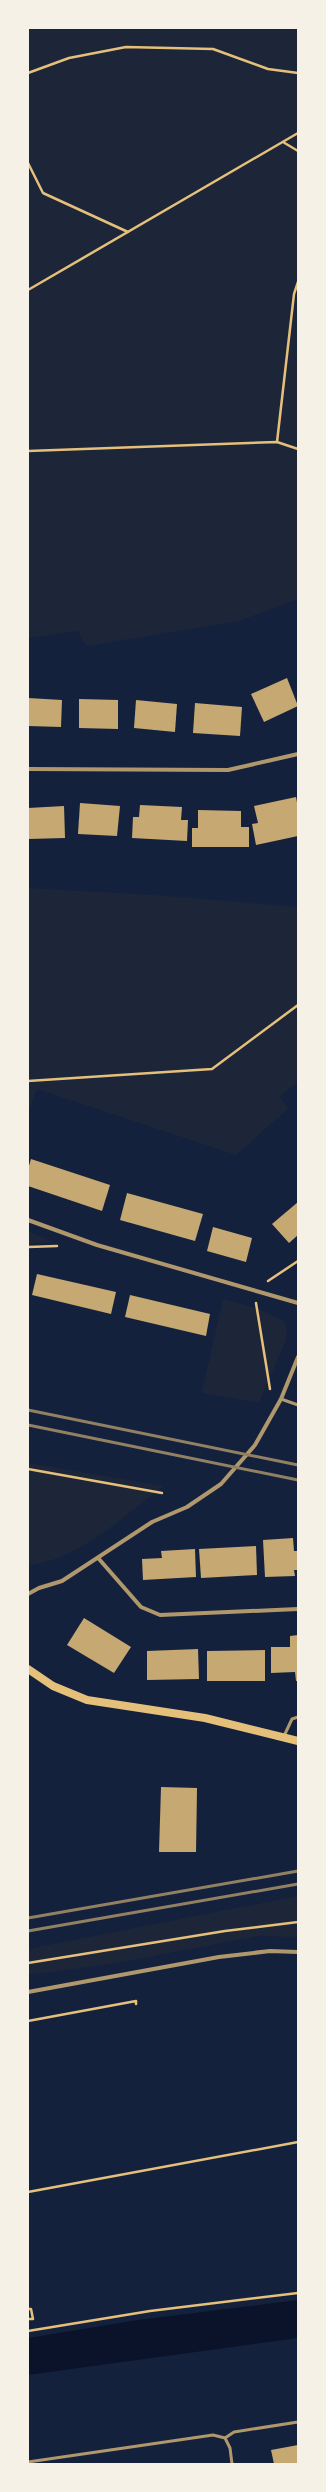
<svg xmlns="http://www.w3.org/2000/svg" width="326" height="2492" font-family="'Roboto Condensed',sans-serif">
	<rect width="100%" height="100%" fill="#14213d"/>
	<!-- green -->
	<g fill="#1d2539">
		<polygon points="28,28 298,28 298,599 239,621 86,646 78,631 28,638"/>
		<polygon points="28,888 154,895 298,907 298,1082 280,1096 288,1109 236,1155 37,1089 28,1113"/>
		<polygon points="28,1231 53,1242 28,1244"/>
		<polygon points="223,1299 259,1309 285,1322 287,1333 285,1342 259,1403 202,1393"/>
		<path d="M 28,1463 L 164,1486 C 123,1516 80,1560 28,1565 Z"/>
		<polygon points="298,1896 298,1937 258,1936 111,1964 28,1975 28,1949"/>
	</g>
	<!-- water -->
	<polygon fill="#0b132b" points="298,2300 298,2338 28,2375 28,2338 138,2320"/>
	<!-- building -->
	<g fill="#c6a872">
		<polygon points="287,678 298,706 264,722 251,694"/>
		<polygon points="28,698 62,700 61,727 28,726"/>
		<polygon points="79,699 118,700 118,729 79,728"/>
		<polygon points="136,700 177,704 175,732 134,728"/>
		<polygon points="195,703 242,707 240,736 193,733"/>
		<polygon points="296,797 298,808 298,836 256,845 252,824 258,823 254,806"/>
		<polygon points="80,803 120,806 117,836 78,834"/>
		<polygon points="140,805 182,807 181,820 188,820 187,841 132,838 133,817 139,817"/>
		<polygon points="64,806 65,838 28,839 28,808"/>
		<polygon points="198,810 241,811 241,827 249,827 249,847 192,847 192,828 198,828"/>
		<polygon points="31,1159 110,1185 102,1211 28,1186 28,1169"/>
		<polygon points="127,1193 203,1214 195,1241 120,1220"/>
		<polygon points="298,1202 298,1235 289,1243 272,1224"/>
		<polygon points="213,1227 252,1238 246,1262 207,1251"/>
		<polygon points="37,1274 116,1292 111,1314 32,1295"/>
		<polygon points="130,1295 210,1314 206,1336 125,1317"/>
		<polygon points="293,1538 294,1551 298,1551 298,1570 294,1570 295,1576 265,1577 263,1540"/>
		<polygon points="256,1546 257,1575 201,1578 199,1549"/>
		<polygon points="195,1549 196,1577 143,1580 142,1559 162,1558 161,1551"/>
		<polygon points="84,1618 131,1647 114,1673 67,1645"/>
		<polygon points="298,1635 298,1681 296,1681 295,1672 271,1673 271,1647 290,1647 290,1636"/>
		<polygon points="198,1649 199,1679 147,1680 147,1651"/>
		<polygon points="265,1650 265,1681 207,1681 207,1651"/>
		<polygon points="161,1787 197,1788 196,1852 159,1852"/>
		<polygon points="298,2445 298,2464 274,2464 271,2450"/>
	</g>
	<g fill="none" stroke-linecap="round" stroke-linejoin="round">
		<!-- path -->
		<g stroke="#e5c07b" stroke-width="2.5">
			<polyline points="28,73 69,58 126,47 213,49 268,69 298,73"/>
			<polyline points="283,142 298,151"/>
			<polyline points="28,163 43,193 128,232"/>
			<polyline points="28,290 298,133"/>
			<polyline points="277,442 294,294 298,282"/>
			<polyline points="28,451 277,442 298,449"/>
			<polyline points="28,1081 212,1069 298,1005"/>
			<polyline points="28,1247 57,1246"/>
			<polyline points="268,1281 298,1261"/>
			<polyline points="256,1303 270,1389"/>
			<polyline points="28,1469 162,1493"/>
			<polyline points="28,1963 225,1931 298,1922"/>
			<polyline points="28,2021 136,2001 136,2004"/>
			<polyline points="28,2192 298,2142"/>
			<polyline points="28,2309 31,2309 33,2319 28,2319"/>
			<polyline points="28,2331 150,2311 298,2293"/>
		</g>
		<!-- service -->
		<g stroke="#b1986c" stroke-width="3">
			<polyline points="281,1399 298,1405"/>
			<polyline points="284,1736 292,1719 298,1717"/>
			<polyline points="225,2438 234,2432 298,2422"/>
			<polyline points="28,2462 213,2435 225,2438 230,2448 232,2464"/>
		</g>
		<!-- minor -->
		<g stroke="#b1986c" stroke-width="4">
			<polyline points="28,769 228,770 298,754"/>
			<polyline points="28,1220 97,1245 298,1303"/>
			<polyline points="99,1559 141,1607 160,1615 298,1609"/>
			<polyline points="28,1594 39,1588 62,1581 152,1522 187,1507 221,1484 255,1445 281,1399 298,1357"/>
			<polyline points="28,1992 219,1957 270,1951 298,1952"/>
		</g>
		<!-- secondary -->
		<polyline stroke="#e5c07b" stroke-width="8" points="28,1669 53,1686 87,1700 205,1718 298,1741"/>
		<!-- rail -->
		<g stroke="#918062" stroke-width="3">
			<polyline points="28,1410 298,1465"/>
			<polyline points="28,1425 298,1480"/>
			<polyline points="28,1918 298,1871"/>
			<polyline points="28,1931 298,1884"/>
		</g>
	</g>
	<!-- border -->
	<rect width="326" height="2492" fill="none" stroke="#f6f1e7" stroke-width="58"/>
</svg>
